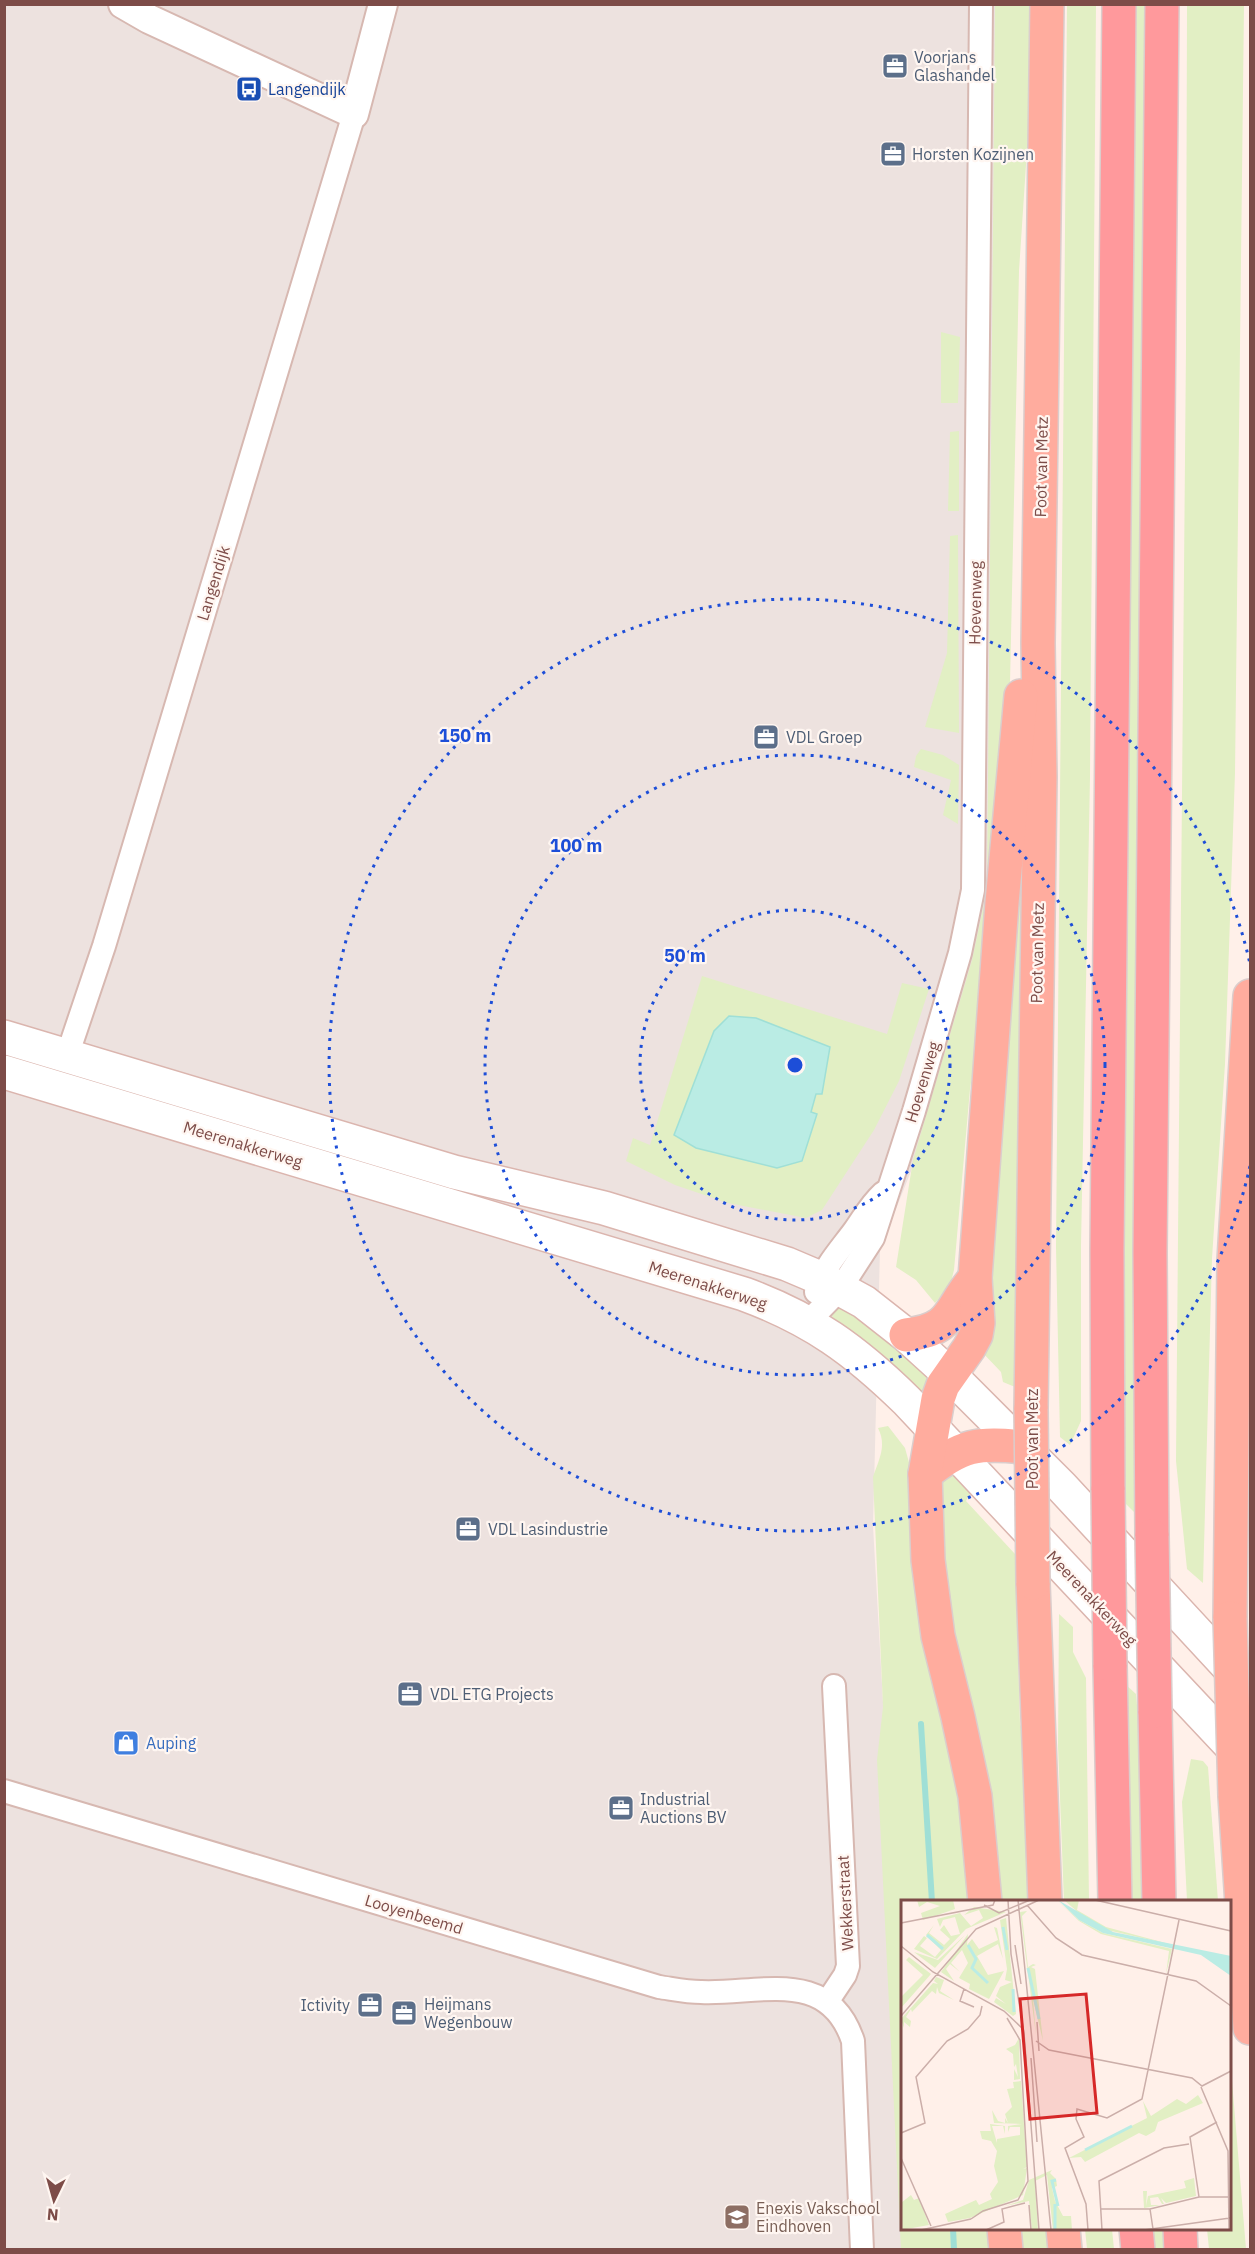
<svg xmlns="http://www.w3.org/2000/svg" width="1255" height="2254" font-family="'IBM Plex Sans',sans-serif">
	<rect width="100%" height="100%" fill="#fff0e9"/>
	<!-- industrial -->
	<polygon fill="#ede2df" points="5,5 1002,5 997,902 931,1121 880,1249 873,1526 902,2038 902,2228 909,2249 5,2250"/>
	<!-- green -->
	<g fill="#e2efc4">
		<polygon points="1150,4 1139,1517 1120,1498 1134,5"/>
		<polygon points="995,5 1033,5 1031,89 1019,271 1008,775 985,994 970,1089 954,1270 950,1286 935,1303 916,1280 896,1267 913,1160 972,960 987,890"/>
		<polygon points="1096,5 1090,777 1081,1246 1081,1421 1070,1445 1060,1437 1056,1247 1067,5"/>
		<polygon points="1244,5 1235,773 1225,1064 1212,1258 1203,1583 1187,1569 1176,1461 1186,348 1187,5"/>
		<polygon points="941,332 960,337 958,403 941,403"/>
		<polygon points="959,431 959,511 948,511 950,432"/>
		<polygon points="958,535 959,733 925,727 947,653 950,536"/>
		<polygon points="921,749 943,755 959,765 958,824 943,815 951,780 914,767 916,756"/>
		<polygon points="1029,775 1015,1387 1003,1382 1001,1372 980,1350 1003,976"/>
		<polygon points="702,976 887,1034 902,983 929,989 899,1081 874,1130 822,1210 806,1218 728,1203 675,1185 626,1161 633,1138 650,1145"/>
		<polygon points="838,1301 936,1376 923,1399 841,1328 833,1318 829,1307"/>
		<path d="M 888,1426 L 905,1448 L 910,1466 L 911,1555 L 963,1814 L 971,1901 L 902,1902 L 902,2228 L 999,2229 L 1001,2249 L 901,2249 L 877,1760 L 883,1707 L 873,1477 C 879,1459 887,1446 878,1428 Z"/>
		<polygon points="952,1468 972,1490 966,1501 1015,1554 1020,1724 1024,1734 1030,1901 998,1901 946,1578 939,1497 941,1481"/>
		<polygon points="1059,1614 1073,1627 1073,1652 1086,1678 1089,1901 1064,1901 1058,1746"/>
		<polygon points="1125,1684 1136,1694 1141,1753 1146,1901 1129,1901"/>
		<polygon points="1191,1759 1203,1761 1208,1767 1218,1901 1187,1901 1182,1802"/>
		<polygon points="1230,2057 1246,2249 1209,2249 1207,2229 1230,2228"/>
		<polygon points="1017,2229 1050,2229 1052,2249 1016,2250"/>
		<polygon points="1085,2229 1112,2229 1114,2249 1087,2249"/>
		<polygon points="1150,2229 1167,2229 1169,2249 1152,2249"/>
	</g>
	<!-- water -->
	<polygon fill="#baece4" stroke="#9fdfd6" stroke-width="1.5" points="729,1016 756,1018 830,1047 822,1094 816,1094 811,1112 817,1114 802,1161 777,1168 696,1148 674,1135 714,1031"/>
	<g fill="none" stroke-linecap="round" stroke-linejoin="round">
		<!-- stream -->
		<g stroke="#9fdfd6" stroke-width="6">
			<polyline points="921,1724 932,1902"/>
			<polyline points="953,2228 954,2250"/>
		</g>
		<defs>
			<g id="minor">
				<polyline points="67,1056 104,946 354,114"/>
				<path d="M 816,1292 C 823,1268 840,1250 854,1231 C 864,1217 870,1205 883,1193"/>
				<polyline points="808,1322 840,1289 873,1238 914,1111 960,953 973,890 981,4"/>
				<path d="M 4,1791 L 659,1987 C 673,1989 687,1992 701,1992 C 758,1995 828,1966 853,2041 L 862,2250"/>
				<polyline points="827,2002 845,1975 848,1966 834,1686"/>
			</g>
			<polyline id="tertiary" points="123,4 149,19 354,114 383,4"/>
			<g id="secondary">
				<polyline points="4,1037 454,1172 604,1208 787,1264 820,1278 864,1302 906,1335 950,1375 1062,1487 1250,1690"/>
				<path d="M 4,1072 L 744,1294 C 812,1319 855,1350 907,1401 L 1249,1765"/>
			</g>
			<g id="trunk">
				<path d="M 906,1335 C 955,1330 948,1308 975,1278"/>
				<polyline points="1031,1409 1040,777 1038,643 1047,4"/>
				<path d="M 925,1474 C 961,1445 978,1442 1023,1447"/>
				<polyline points="1033,1583 1045,1902"/>
				<polyline points="1230,1618 1234,1260 1250,996"/>
				<polyline points="1235,1796 1250,2028"/>
				<polyline points="985,1902 975,1796 958,1717 938,1636 928,1560 925,1474 938,1399 943,1385 969,1348 976,1335 978,1323 975,1278 1002,903 1021,696"/>
				<polyline points="1004,2228 1006,2250"/>
				<polyline points="1063,2228 1065,2250"/>
			</g>
			<g id="motorway">
				<polyline points="1108,1490 1107,1250 1119,4"/>
				<polyline points="1152,1536 1150,1253 1162,4"/>
				<polyline points="1110,1665 1115,1902"/>
				<polyline points="1155,1711 1159,1902"/>
				<polyline points="1136,2228 1138,2250"/>
				<polyline points="1180,2228 1181,2250"/>
			</g>
		</defs>
		<!-- minor casing -->
		<use href="#minor" stroke="#d7b8b1" stroke-width="26"/>
		<!-- tertiary casing -->
		<use href="#tertiary" stroke="#d7b8b1" stroke-width="32"/>
		<!-- secondary casing -->
		<use href="#secondary" stroke="#dbb5ae" stroke-width="36"/>
		<!-- trunk casing -->
		<use href="#trunk" stroke="#dbcdcc" stroke-width="36"/>
		<!-- motorway casing -->
		<use href="#motorway" stroke="#dbcdcc" stroke-width="36"/>
		<!-- minor -->
		<use href="#minor" stroke="#fff" stroke-width="22"/>
		<!-- tertiary -->
		<use href="#tertiary" stroke="#fff" stroke-width="28"/>
		<!-- secondary -->
		<use href="#secondary" stroke="#fff" stroke-width="33"/>
		<!-- trunk -->
		<use href="#trunk" stroke="#ffac9e" stroke-width="33"/>
		<!-- motorway -->
		<use href="#motorway" stroke="#ff999c" stroke-width="33"/>
		<defs>
			<g id="trunk-bridge">
				<polyline points="1031,1409 1033,1583"/>
				<polyline points="1230,1618 1235,1796"/>
			</g>
			<g id="motorway-bridge">
				<polyline points="1108,1490 1110,1665"/>
				<polyline points="1152,1536 1155,1711"/>
			</g>
		</defs>
		<!-- trunk-bridge casing -->
		<use href="#trunk-bridge" stroke="#dbcdcc" stroke-width="36" stroke-linecap="butt"/>
		<!-- motorway-bridge casing -->
		<use href="#motorway-bridge" stroke="#dbcdcc" stroke-width="36" stroke-linecap="butt"/>
		<!-- trunk-bridge -->
		<use href="#trunk-bridge" stroke="#ffac9e" stroke-width="33"/>
		<!-- motorway-bridge -->
		<use href="#motorway-bridge" stroke="#ff999c" stroke-width="33"/>
	</g>
	<!-- distance rings -->
	<g fill="none" stroke="#1d4ed8" stroke-width="3" stroke-dasharray="3 6">
		<circle cx="795" cy="1065" r="155"/>
		<circle cx="795" cy="1065" r="310"/>
		<path d="M1250 1166A466 466 0 1 1 1250 964"/>
	</g>
	<!-- icons -->
	<defs>
		<symbol id="office-square" viewBox="-11 -11 22 22"><rect x="-9" y="-9" width="18" height="18" rx="4" fill="#5c6f8a" stroke="#fff6f1"/><path d="M-6-3h4V-5.5h4V-3h4V5H-6ZM-1-4.5V-3h2v-1.5ZM-6 0V1H6V0Z" fill="#fff"/></symbol>
		<symbol id="bus-square" viewBox="-11 -11 22 22"><rect x="-9" y="-9" width="18" height="18" rx="4" fill="#1a4fb4" stroke="#fff6f1"/><path d="M-5-6H5V4H4V6H2V4H-2V6H-4V4H-5ZM-3.5-4V0h7V-4ZM-3.5 1.2v1.5H-2V1.2ZM2 1.2v1.5H3.5V1.2Z" fill="#fff"/></symbol>
		<symbol id="shop-square" viewBox="-11 -11 22 22"><rect x="-9" y="-9" width="18" height="18" rx="4" fill="#3f7fe0" stroke="#fff6f1"/><path d="M-5-2.5h2.3a2.7 3.5 0 0 1 5.4 0H5L5.5 6h-11ZM-1.5-2.5h3a1.5 2.3 0 0 0-3 0Z" fill="#fff"/></symbol>
		<symbol id="school-square" viewBox="-11 -11 22 22"><rect x="-9" y="-9" width="18" height="18" rx="4" fill="#8d6e63" stroke="#fff6f1"/><path d="M0-5L7-2L0 1L-7-2ZM-4 1L0 2.5L4 1V4Q0 6-4 4Z" fill="#fff"/></symbol>
	</defs>
	<g fill-rule="evenodd">
		<use href="#office-square" x="880" y="51" width="30" height="30"/>
		<use href="#bus-square" x="234" y="74" width="30" height="30"/>
		<use href="#office-square" x="878" y="139" width="30" height="30"/>
		<use href="#office-square" x="751" y="722" width="30" height="30"/>
		<use href="#office-square" x="453" y="1514" width="30" height="30"/>
		<use href="#office-square" x="395" y="1679" width="30" height="30"/>
		<use href="#shop-square" x="111" y="1728" width="30" height="30"/>
		<use href="#office-square" x="606" y="1793" width="30" height="30"/>
		<use href="#office-square" x="355" y="1990" width="30" height="30"/>
		<use href="#office-square" x="389" y="1998" width="30" height="30"/>
		<use href="#school-square" x="722" y="2202" width="30" height="30"/>
	</g>
	<g text-anchor="middle" dominant-baseline="central" stroke-width="4.5" stroke-linejoin="round" paint-order="stroke">
		<!-- service labels -->
		<g font-size="16" fill="#4e5e75" stroke="#fff6f1" text-anchor="start">
			<text x="914" y="57">Voorjans<tspan x="914" dy="18">Glashandel</tspan></text>
			<text x="912" y="154">Horsten Kozijnen</text>
			<text x="786" y="737">VDL Groep</text>
			<text x="488" y="1529">VDL Lasindustrie</text>
			<text x="430" y="1694">VDL ETG Projects</text>
			<text x="640" y="1799">Industrial<tspan x="640" dy="18">Auctions BV</tspan></text>
			<text x="424" y="2004">Heijmans<tspan x="424" dy="18">Wegenbouw</tspan></text>
			<text x="350" y="2005" text-anchor="end">Ictivity</text>
		</g>
		<!-- transit labels -->
		<g font-size="16" fill="#164399" stroke="#fff6f1" text-anchor="start">
			<text x="268" y="89">Langendijk</text>
		</g>
		<!-- street labels -->
		<g font-size="16" fill="#7d4c48" stroke="#fff6f1">
			<text transform="translate(1041 467) rotate(-89)">Poot van Metz</text>
			<text transform="translate(213 583) rotate(-73)">Langendijk</text>
			<text transform="translate(975 603) rotate(-89)">Hoevenweg</text>
			<text transform="translate(1037 953) rotate(-89)">Poot van Metz</text>
			<text transform="translate(922 1082) rotate(-73)">Hoevenweg</text>
			<text transform="translate(243 1144) rotate(17)">Meerenakkerweg</text>
			<text transform="translate(708 1285) rotate(18)">Meerenakkerweg</text>
			<text transform="translate(1032 1439) rotate(-90)">Poot van Metz</text>
			<text transform="translate(1092 1598) rotate(47)">Meerenakkerweg</text>
			<text transform="translate(845 1903) rotate(-93)">Wekkerstraat</text>
			<text transform="translate(414 1914) rotate(17)">Looyenbeemd</text>
		</g>
		<!-- shop labels -->
		<g font-size="16" fill="#366cbe" stroke="#fff6f1" text-anchor="start">
			<text x="146" y="1743">Auping</text>
		</g>
		<!-- education labels -->
		<g font-size="16" fill="#785e54" stroke="#fff6f1" text-anchor="start">
			<text x="756" y="2208">Enexis Vakschool<tspan x="756" dy="18">Eindhoven</tspan></text>
		</g>
	</g>
	<!-- overview -->
	<g transform="translate(901 1900)">
		<rect width="330" height="330" fill="#fff0e9"/>
		<path d="M 16,0 L 52,0 L 54,9 L 22,20 L 20,13 L 39,6 L 26,2 L 18,7 ZM 156,0 L 178,20 L 202,33 L 271,49 L 265,74 L 268,51 L 200,34 L 178,21 ZM 163,0 L 178,0 L 176,10 L 205,27 L 272,45 L 206,30 L 186,20 ZM 73,7 L 105,12 L 65,29 L 36,59 L 13,49 L 23,36 L 26,38 L 19,46 L 34,57 L 40,50 L 25,35 L 33,25 L 28,33 L 43,45 L 49,39 L 39,30 L 43,25 L 50,36 L 59,34 L 54,17 L 42,20 L 39,27 L 36,19 L 59,13 L 70,26 L 82,18 L 78,10 L 63,15 ZM 126,11 L 121,16 L 127,67 L 132,64 L 135,65 L 130,67 L 134,69 L 142,141 L 132,99 L 135,135 L 119,12 ZM 105,18 L 115,114 L 112,116 L 93,102 L 95,98 L 105,104 L 95,96 L 99,87 L 111,82 L 104,80 L 106,69 L 99,20 ZM 93,27 L 96,28 L 102,59 L 97,44 L 76,56 L 87,75 L 103,71 L 88,99 L 68,89 L 69,84 L 58,78 L 67,63 L 61,50 L 50,63 L 59,72 L 49,64 L 45,69 L 53,81 L 40,72 L 67,34 L 66,45 L 71,39 L 78,49 L 97,40 ZM 64,35 L 34,68 L 13,52 L 37,60 ZM 8,57 L 30,74 L 0,108 L 1,96 L 22,75 L 5,60 ZM 35,77 L 43,80 L 39,91 L 53,100 L 38,93 L 36,87 L 35,94 L 31,91 L 11,112 L 10,109 L 5,117 L 10,121 L 9,127 L 3,122 L 3,128 L 0,119 L 32,83 L 37,84 L 33,81 ZM 118,138 L 119,179 L 113,180 L 113,169 L 117,177 L 115,164 L 113,167 L 112,154 L 105,149 L 114,145 ZM 120,181 L 126,267 L 122,269 L 126,268 L 122,295 L 69,318 L 47,322 L 44,314 L 75,300 L 78,305 L 91,299 L 89,294 L 97,282 L 93,266 L 96,251 L 90,241 L 81,239 L 79,231 L 90,231 L 89,224 L 104,226 L 104,234 L 102,226 L 91,226 L 96,243 L 96,239 L 119,235 L 119,227 L 109,227 L 107,232 L 107,226 L 121,224 L 93,223 L 91,210 L 97,221 L 104,223 L 104,218 L 107,223 L 104,214 L 111,207 L 106,189 L 113,188 L 112,182 ZM 297,195 L 302,203 L 257,222 L 254,231 L 245,236 L 238,233 L 184,262 L 180,257 L 168,258 L 246,218 L 242,201 L 250,216 L 276,199 L 285,204 ZM 151,270 L 149,273 L 155,279 L 156,286 L 151,288 L 154,301 L 162,316 L 170,316 L 171,330 L 152,330 L 146,275 L 134,281 L 137,330 L 131,330 L 128,301 L 104,306 L 122,300 L 128,280 ZM 293,278 L 295,296 L 265,303 L 260,298 L 263,304 L 261,304 L 257,297 L 249,298 L 250,305 L 260,305 L 243,308 L 242,291 L 246,291 L 245,306 L 247,296 L 285,288 L 283,281 ZM 10,295 L 13,300 L 18,298 L 28,325 L 0,330 L 0,303 Z" fill="#e2efc4"/>
		<path d="M 157,0 L 212,32 L 330,56 L 330,76 L 300,55 L 202,33 L 178,20 Z" fill="#baece4"/>
		<path fill="none" stroke="#baece4" stroke-width="3" d="M 102,27 L 106,50M 26,35 L 42,49M 67,45 L 75,59 L 71,68 L 87,83M 127,68 L 138,119M 112,89 L 113,112M 184,250 L 231,226M 155,280 L 151,281 L 157,306M 154,330 L 154,304"/>
		<path fill="none" stroke="#cbaea9" stroke-width="1.5" d="M 107,0 L 110,54 L 123,133 L 138,330M 117,0 L 150,330M 194,0 L 330,31M 83,5 L 98,13 L 129,0M 126,5 L 155,38 L 181,55 L 295,81 L 330,106M 0,23 L 92,5 L 94,0M 114,45 L 120,84M 0,46 L 32,72 L 103,111 L 123,130M 268,69 L 278,20M 63,89 L 59,101 L 73,107M 0,116 L 75,29 L 138,0M 136,122 L 138,151M 135,141 L 148,150 L 291,178 L 301,186 L 330,171M 130,158 L 136,242M 300,187 L 327,251 L 328,330M 0,233 L 24,223 L 15,177 L 46,141 L 67,129 L 79,115 L 81,106M 0,258 L 30,326M 298,297 L 289,237 L 316,222M 128,305 L 130,330M 200,309 L 249,309 L 298,297 L 328,297M 249,309 L 252,329M 70,319 L 82,311 L 117,300 L 127,281 L 119,140 L 106,118M 20,330 L 70,319M 85,330 L 103,322 L 101,309 L 124,303M 187,330 L 185,304 L 164,248 L 183,237 L 175,219 L 176,209 L 206,218 L 241,199 L 268,69M 201,330 L 198,281 L 263,248 L 288,244M 243,330 L 329,318"/>
		<path fill="#d62828" fill-opacity="0.15" stroke="#d62828" stroke-width="3" d="M 185,94 L 196,213 L 129,219 L 119,99 Z"/>
		<rect width="330" height="330" fill="none" stroke="#7d4c48" stroke-width="3"/>
	</g>
	<circle cx="795" cy="1065" r="9" fill="#1d4ed8" stroke="#fff6f1" stroke-width="3"/>
	<g font-size="18" text-anchor="middle" font-weight="bold" fill="#1d4ed8" stroke="#fff6f1" stroke-width="4.5" stroke-linejoin="round" paint-order="stroke">
		<text x="465" y="742">150 m</text>
		<text x="576" y="852">100 m</text>
		<text x="685" y="962">50 m</text>
	</g>
	<!-- border -->
	<rect width="1255" height="2254" fill="none" stroke="#7d4c48" stroke-width="12"/>
	<!-- north arrow -->
	<g transform="translate(54 2200) rotate(185)" stroke="#fff6f1" stroke-width="4.5" paint-order="stroke">
	<path d="M0-4.5L10 22L0 15L-10 22Z" fill="#7d4c48"/>
	<text y="-9" font-size="16" font-weight="bold" text-anchor="middle" fill="#7d4c48">N</text>
	</g>
</svg>
